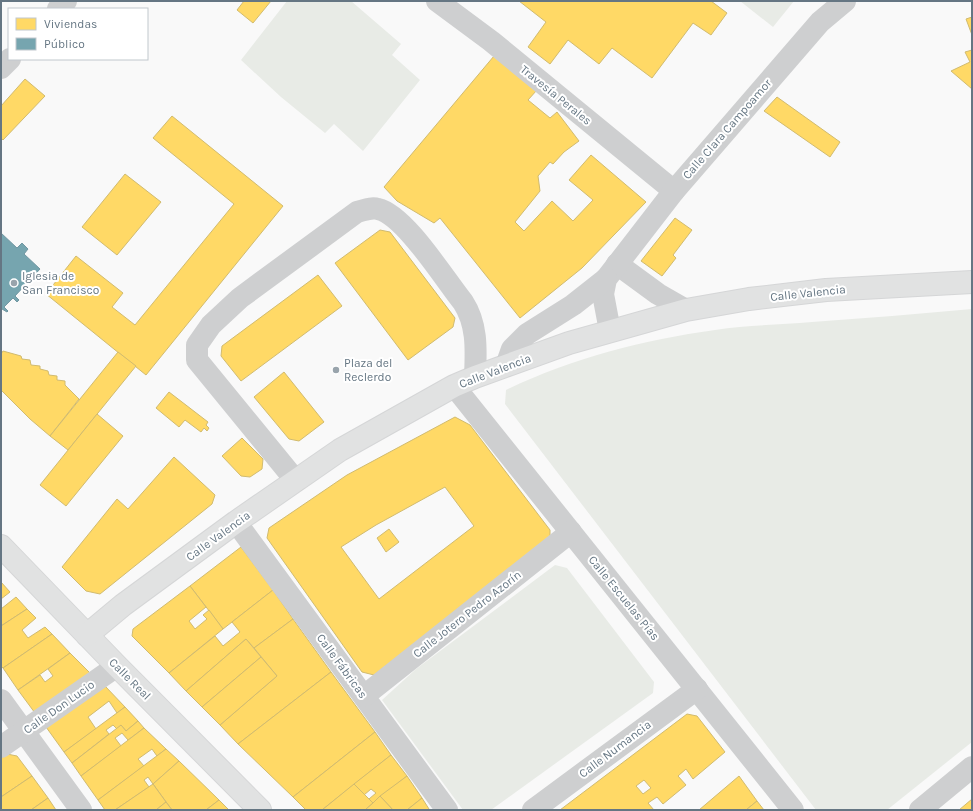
<svg xmlns="http://www.w3.org/2000/svg" width="973" height="811" font-family="Karla,sans-serif">
	<rect width="100%" height="100%" fill="#f9f9f9"/>
	<!-- green -->
	<g fill="#e8ebe6">
		<polygon points="287,1 351,1 401,44 392,55 420,80 363,151 334,124 325,133 281,97 241,60"/>
		<polygon points="740,1 794,1 773,27"/>
		<path d="M 972,309 L 972,742 L 887,810 L 816,810 L 505,404 L 506,390 C 572,358 643,340 715,330 C 747,325 780,325 812,322 C 865,318 919,314 972,309 Z"/>
		<polygon points="555,565 567,568 654,682 653,693 491,810 463,810 382,700 416,669"/>
	</g>
	<!-- homes -->
	<g fill="#ffd966" stroke="#d1bb6f" fill-rule="evenodd">
		<polygon points="244,1 271,1 253,23 237,10"/>
		<polygon points="519,1 711,1 727,13 711,35 693,23 652,78 612,48 599,64 568,40 550,64 528,47 546,22"/>
		<polygon points="972,17 972,35 966,19"/>
		<polygon points="972,50 972,89 951,71 970,62 965,52"/>
		<polygon points="494,56 537,90 528,100 550,118 557,112 579,141 564,152 553,164 550,162 538,176 540,191 515,222 524,231 552,201 573,221 593,200 569,180 591,155 646,202 582,268 520,318 440,218 434,223 397,201 384,187"/>
		<polygon points="25,79 45,96 3,140 1,138 1,106"/>
		<polygon points="777,97 840,142 830,157 764,111"/>
		<polygon points="172,116 283,206 146,375 46,294 76,256 123,293 112,307 135,325 234,204 153,138"/>
		<polygon points="125,174 161,202 117,255 82,227"/>
		<polygon points="675,218 692,230 673,255 676,258 662,276 641,261"/>
		<polygon points="380,230 390,232 455,318 453,327 408,360 335,263"/>
		<polygon points="318,275 342,306 241,381 221,356 222,346"/>
		<polygon points="3,351 21,356 22,359 30,360 31,365 40,366 40,369 48,371 49,375 57,376 57,380 65,381 65,385 79,399 50,436 30,419 1,390 1,354"/>
		<polygon points="118,352 136,366 68,450 50,436"/>
		<polygon points="284,372 324,422 299,441 289,439 254,397"/>
		<polygon points="169,392 208,422 206,425 209,428 207,431 204,428 201,432 185,420 179,427 156,408"/>
		<polygon points="97,414 123,436 66,506 40,485"/>
		<path d="M 455,417 L 470,425 L 550,530 L 550,538 L 374,675 L 362,672 L 267,538 L 269,528 L 347,475 ZM 445,487 L 474,526 L 379,599 L 341,547 L 376,525 Z"/>
		<polygon points="242,438 263,459 262,469 250,477 241,476 222,456"/>
		<polygon points="174,457 215,495 212,504 100,594 86,591 62,567 117,499 128,509"/>
		<polygon points="389,529 399,542 386,552 377,538"/>
		<polygon points="241,547 273,590 223,629 190,586"/>
		<polygon points="1,582 10,592 1,599"/>
		<polygon points="190,586 206,607 189,621 195,629 207,619 203,615 209,610 223,629 169,673 132,636 133,629"/>
		<polygon points="273,590 293,619 254,648 246,639 186,691 169,673 215,636 223,646 240,632 232,622"/>
		<polygon points="16,597 27,609 1,626 1,609"/>
		<polygon points="27,609 36,618 22,630 28,638 45,627 52,634 3,668 1,666 1,626"/>
		<polygon points="293,619 331,672 238,744 220,725 277,676 254,648"/>
		<polygon points="52,634 70,653 18,690 3,668"/>
		<polygon points="246,639 261,657 202,707 186,691"/>
		<polygon points="70,653 91,674 35,713 18,690 40,675 45,682 53,676 48,669"/>
		<polygon points="261,657 277,676 220,725 202,707"/>
		<polygon points="331,672 375,732 293,797 238,744"/>
		<polygon points="105,686 125,707 117,713 109,701 88,717 96,729 64,752 46,727"/>
		<polygon points="125,707 138,721 126,731 121,725 117,729 113,725 106,730 109,734 72,763 64,752"/>
		<path d="M 687,714 L 697,716 L 725,752 L 693,779 L 686,769 L 678,776 L 686,785 L 663,804 L 657,797 L 648,803 L 654,810 L 560,810 ZM 644,780 L 651,788 L 643,794 L 636,786 Z"/>
		<polygon points="138,721 144,728 128,740 122,733 115,738 121,746 81,776 72,763 121,725 126,731"/>
		<polygon points="144,728 166,749 157,756 152,749 138,759 144,766 98,800 81,776"/>
		<polygon points="375,732 391,755 322,810 306,810 293,797"/>
		<polygon points="166,749 179,761 153,784 148,777 144,780 149,787 115,810 105,810 98,800"/>
		<polygon points="7,754 17,756 32,776 1,797 1,758"/>
		<polygon points="391,755 407,776 373,803 369,799 376,793 371,789 364,795 354,784"/>
		<polygon points="179,761 219,800 206,810 172,810 153,784"/>
		<polygon points="32,776 48,798 31,810 1,810 1,797"/>
		<polygon points="407,776 422,798 407,810 393,810 380,796"/>
		<polygon points="739,776 757,801 746,810 699,810"/>
		<polygon points="153,784 166,802 156,810 115,810"/>
		<polygon points="354,784 373,803 365,810 322,810"/>
		<polygon points="380,796 393,810 365,810 373,803"/>
		<polygon points="48,798 56,810 31,810"/>
		<polygon points="422,798 429,809 428,810 407,810"/>
		<polygon points="972,799 972,810 959,810"/>
		<polygon points="219,800 229,810 206,810"/>
		<polygon points="757,801 764,810 746,810"/>
		<polygon points="166,802 172,810 156,810"/>
	</g>
	<!-- public -->
	<polygon fill="#76a5af" stroke="#7197a2" points="1,233 17,248 22,243 28,249 24,254 40,269 15,296 19,300 17,302 13,298 4,307 8,311 7,312 2,309 1,310"/>
	<g fill="none" stroke-linecap="round" stroke-linejoin="round">
		<defs>
			<g id="major">
				<polyline points="1,546 117,666 260,810"/>
				<polyline points="87,635 123,605 236,522 340,450 454,386 475,377 569,343 686,310 749,299 826,290 972,282"/>
			</g>
		</defs>
		<!-- major casing -->
		<use href="#major" stroke="#d5d6d7" stroke-width="24"/>
		<!-- minor -->
		<g stroke="#cecfd0" stroke-width="22">
			<polyline points="437,1 491,41 674,191"/>
			<polyline points="58,9 66,1"/>
			<polyline points="1,68 10,59"/>
			<polyline points="617,264 658,294 686,310"/>
			<polyline points="610,331 603,294 606,279 674,191 820,22 845,1"/>
			<polyline points="506,366 512,349 527,334 573,305 606,279"/>
			<polyline points="454,386 793,810"/>
			<path d="M 296,481 L 197,360 L 197,345 L 211,325 L 240,298 L 357,212 C 365,210 371,207 378,209 C 405,215 445,280 463,302 C 478,325 476,351 475,377"/>
			<polyline points="236,522 447,810"/>
			<polyline points="364,696 571,532"/>
			<polyline points="1,700 81,810"/>
			<polyline points="1,747 117,666"/>
			<polyline points="533,810 697,689"/>
			<polyline points="920,810 972,767"/>
		</g>
		<!-- major -->
		<use href="#major" stroke="#e1e2e2" stroke-width="22"/>
	</g>
	<!-- markers -->
	<g fill="#99a4ac" stroke="#fff" stroke-width="1.5">
		<circle cx="14" cy="283" r="4"/>
		<circle cx="336" cy="370" r="4"/>
	</g>
	<g text-anchor="middle" dominant-baseline="central" stroke-width="4" stroke-linejoin="round" paint-order="stroke">
		<!-- street labels -->
		<g font-size="12" fill="#657683" stroke="#fff">
			<text transform="translate(556 95) rotate(39)">Travesía Perales</text>
			<text transform="translate(727 129) rotate(-49)">Calle Clara Campoamor</text>
			<text transform="translate(808 293) rotate(-6)">Calle Valencia</text>
			<text transform="translate(495 371) rotate(-21)">Calle Valencia</text>
			<text transform="translate(218 536) rotate(-36)">Calle Valencia</text>
			<text transform="translate(624 598) rotate(51)">Calle Escuelas Pías</text>
			<text transform="translate(467 614) rotate(-38)">Calle Jotero Pedro Azorín</text>
			<text transform="translate(342 666) rotate(54)">Calle Fábricas</text>
			<text transform="translate(130 679) rotate(45)">Calle Real</text>
			<text transform="translate(59 707) rotate(-35)">Calle Don Lucio</text>
			<text transform="translate(615 749) rotate(-37)">Calle Numancia</text>
		</g>
		<!-- poi labels -->
		<g font-size="12" fill="#657683" stroke="#fff" text-anchor="start">
			<text x="22" y="276">Iglesia de<tspan x="22" dy="14">San Francisco</tspan></text>
			<text x="344" y="363">Plaza del<tspan x="344" dy="14">Reclerdo</tspan></text>
		</g>
	</g>
	<!-- border -->
	<rect width="973" height="811" fill="none" stroke="#657683" stroke-width="4"/>
	<!-- legend -->
	<rect x="8" y="8" width="140" height="52" fill="#ffffff" stroke="#c1c8cd"/>
	<rect x="16" y="18" width="20" height="12" fill="#ffd966" stroke="#c1c8cd"/>
	<text x="44" y="28" font-size="12" fill="#657683">Viviendas</text>
	<rect x="16" y="38" width="20" height="12" fill="#76a5af" stroke="#c1c8cd"/>
	<text x="44" y="48" font-size="12" fill="#657683">Público</text>
</svg>
